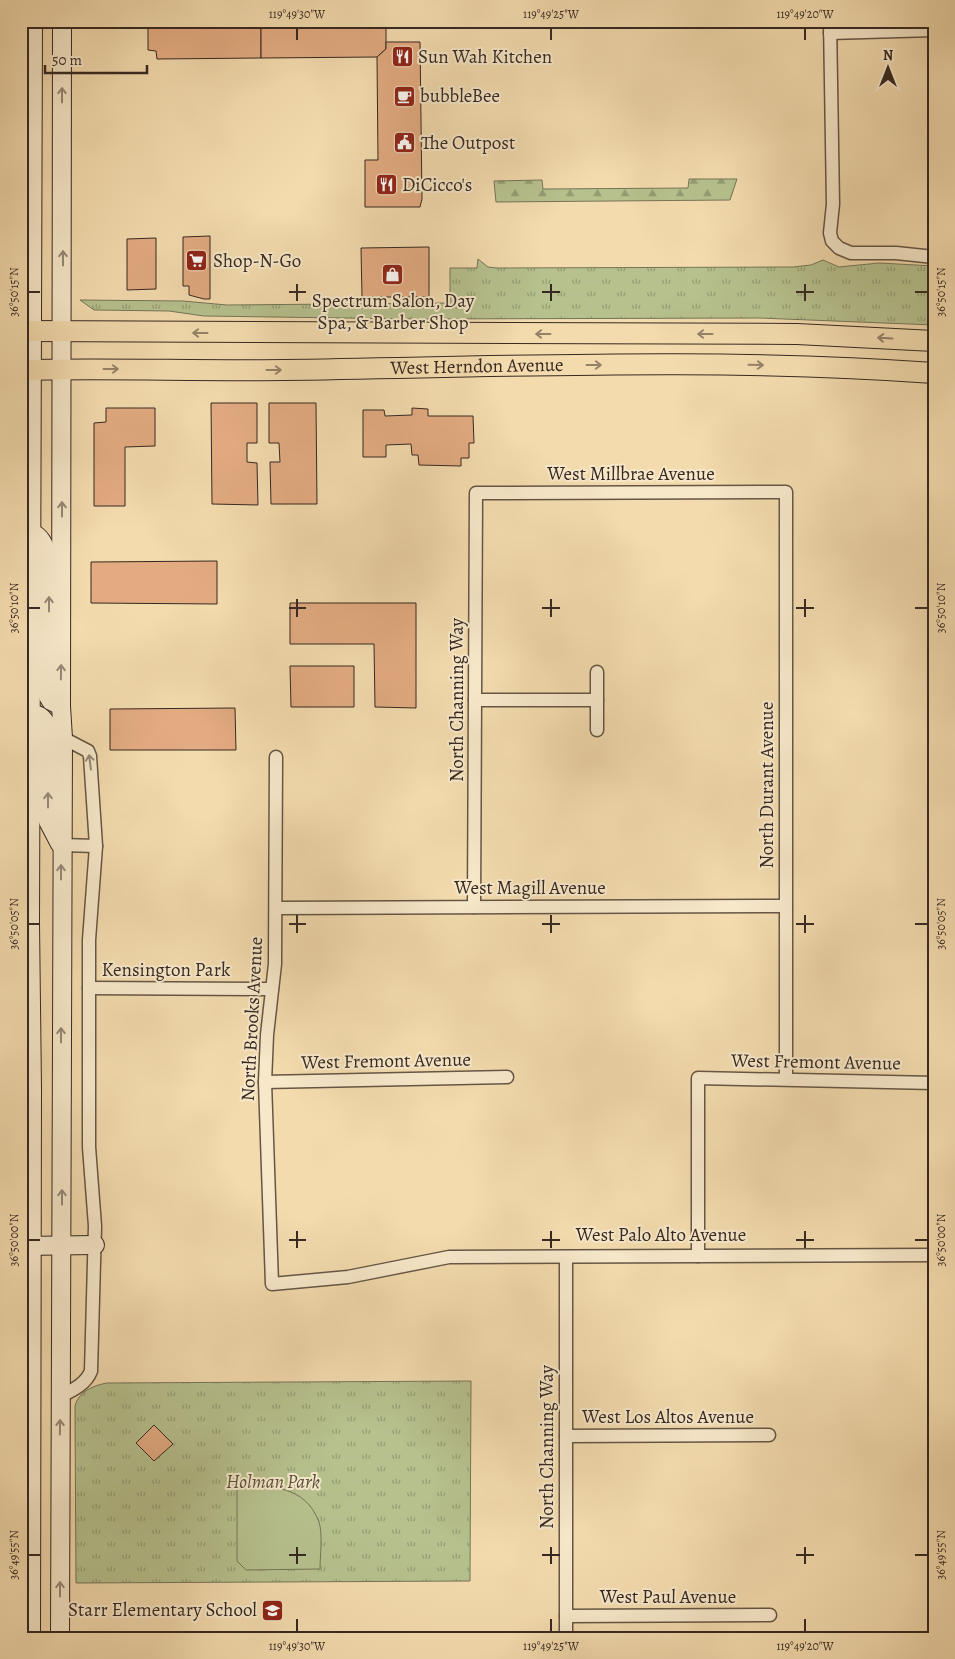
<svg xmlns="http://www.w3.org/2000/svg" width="955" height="1659" font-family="Alegreya,serif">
	<defs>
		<pattern id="forest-firs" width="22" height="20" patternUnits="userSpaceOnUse" patternTransform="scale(1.25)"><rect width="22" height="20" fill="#b6c18e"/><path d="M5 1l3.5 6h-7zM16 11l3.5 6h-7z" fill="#959d74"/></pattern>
		<pattern id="park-tufts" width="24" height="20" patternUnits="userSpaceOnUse" patternTransform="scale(1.25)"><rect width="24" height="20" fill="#b6c18e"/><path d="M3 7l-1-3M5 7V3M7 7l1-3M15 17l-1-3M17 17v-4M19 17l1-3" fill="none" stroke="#959d74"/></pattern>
	</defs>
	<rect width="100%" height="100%" fill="#f3dbae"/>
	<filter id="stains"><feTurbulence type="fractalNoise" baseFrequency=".004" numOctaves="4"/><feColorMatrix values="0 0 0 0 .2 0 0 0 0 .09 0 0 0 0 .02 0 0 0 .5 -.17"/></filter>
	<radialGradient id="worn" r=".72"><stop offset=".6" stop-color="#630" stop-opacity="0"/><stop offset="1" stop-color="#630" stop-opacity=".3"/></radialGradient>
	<!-- forest -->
	<polygon fill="url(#forest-firs)" stroke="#767558" points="689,179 737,179 730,200 496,202 494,181 542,180 543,189 688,188"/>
	<!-- park -->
	<g fill="url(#park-tufts)" stroke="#767558">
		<polygon points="478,259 488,267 497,268 793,267 811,265 823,260 839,267 879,263 934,266 934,325 759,318 413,319 204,316 169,311 94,310 80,300 183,301 227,305 450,303 450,268 477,268"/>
		<path d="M 471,1381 L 470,1581 L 76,1583 L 75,1406 C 78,1392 94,1385 107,1383 Z"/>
	</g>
	<!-- pitch -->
	<path fill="#b6c18e" stroke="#767558" d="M 237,1486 C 271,1486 305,1485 319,1522 C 323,1535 320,1556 320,1569 L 246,1570 L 237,1561 Z"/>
	<!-- building -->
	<g fill="#e3ab81" stroke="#362922">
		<polygon points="148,21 261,21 261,58 157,59 156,51 148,50"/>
		<polygon points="261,21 386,21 386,49 377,57 261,58"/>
		<polygon points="386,42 420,42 422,199 420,207 365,207 365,160 378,160 377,57 386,49"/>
		<polygon points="210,236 210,299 204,299 189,295 189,286 183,286 183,237"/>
		<polygon points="156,238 156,289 127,290 127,239"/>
		<polygon points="429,247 429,297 362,297 361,248"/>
		<polygon points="211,403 257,403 257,443 247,443 247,462 257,463 258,505 212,504"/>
		<polygon points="269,403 316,403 317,504 271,504 270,462 280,462 279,443 269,443"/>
		<polygon points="106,408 155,408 155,446 125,447 125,506 94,506 94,423 106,422"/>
		<polygon points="412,408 428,409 428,416 473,416 474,443 469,443 469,458 461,458 461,466 419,465 418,455 412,455 411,444 386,445 386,457 363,457 363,410 384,410 385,416 412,415"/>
		<polygon points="217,561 217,604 91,603 91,562"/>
		<polygon points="290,603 416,603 416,708 375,707 374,644 290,644"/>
		<polygon points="290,666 354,666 354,707 291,707"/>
		<polygon points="235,708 236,750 110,750 110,709"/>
		<polygon points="154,1425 173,1444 154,1461 136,1443"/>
	</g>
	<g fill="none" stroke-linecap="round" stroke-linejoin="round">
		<defs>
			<g id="street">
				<polyline points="830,21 833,204 830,233 832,241 839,248 851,253 896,253 934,257"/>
				<polyline points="830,33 934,30"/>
				<polyline points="597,672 597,730"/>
				<polyline points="475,700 597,700"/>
				<polyline points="276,757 275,964 267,1035 265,1082 272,1284 348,1277 449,1257 934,1255"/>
				<polyline points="61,845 96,846"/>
				<polyline points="474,907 476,493 786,492 786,1079"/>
				<polyline points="276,908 785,906"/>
				<polyline points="89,988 272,989"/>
				<polyline points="265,1082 507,1077"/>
				<polyline points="698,1256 698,1078 934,1083"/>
				<path d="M 61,1396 C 73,1390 86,1384 91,1371 L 95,1226 L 89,1147 L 89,940 L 96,846 L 90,756 L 88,751 L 63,738"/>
				<polyline points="566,1436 769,1435"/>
				<polyline points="566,1616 770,1615"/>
				<polyline points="566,1638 566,1257"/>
			</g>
			<g id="secondary">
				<path d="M 32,533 C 58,543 44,602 49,623 C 51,630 56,638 59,645"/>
				<polyline points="36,625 46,650 48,696 51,701 61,706"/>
				<path d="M 32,714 C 41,715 44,719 48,727 L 48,821 L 60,844"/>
				<polyline points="21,1246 95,1245"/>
				<polyline points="31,1638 32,1088 30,923 33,21"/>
				<polyline points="60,1638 63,738 61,706 62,21"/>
			</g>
			<g id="primary">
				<polyline points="21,331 797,334 934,341"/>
				<path id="s1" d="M 21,370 C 108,368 196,371 283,370 C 500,367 717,357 934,373"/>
			</g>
		</defs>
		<!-- street casing -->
		<use href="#street" stroke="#655645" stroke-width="15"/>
		<!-- secondary casing -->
		<use href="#secondary" stroke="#362922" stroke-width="20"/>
		<!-- primary casing -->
		<use href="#primary" stroke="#362922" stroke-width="22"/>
		<!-- street -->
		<use href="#street" stroke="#f7e8ca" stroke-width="12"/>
		<!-- secondary -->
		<use href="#secondary" stroke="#f7e8ca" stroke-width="18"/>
		<!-- primary -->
		<use href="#primary" stroke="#f3dbae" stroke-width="20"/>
	</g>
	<!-- one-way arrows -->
	<defs><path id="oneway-shaft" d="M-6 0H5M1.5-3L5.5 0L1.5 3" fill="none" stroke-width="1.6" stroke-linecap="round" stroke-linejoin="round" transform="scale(1.25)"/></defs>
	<g stroke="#968876">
		<use href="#oneway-shaft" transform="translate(62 95) rotate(-90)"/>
		<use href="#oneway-shaft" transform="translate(63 258) rotate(-90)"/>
		<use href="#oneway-shaft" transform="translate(62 509) rotate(-90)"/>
		<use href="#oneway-shaft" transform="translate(49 604) rotate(-90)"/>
		<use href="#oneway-shaft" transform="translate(61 672) rotate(-89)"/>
		<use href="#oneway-shaft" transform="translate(90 762) rotate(-97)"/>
		<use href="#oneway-shaft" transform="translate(48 800) rotate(-90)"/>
		<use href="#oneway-shaft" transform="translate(61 872) rotate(-90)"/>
		<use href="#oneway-shaft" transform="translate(61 1035) rotate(-90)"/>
		<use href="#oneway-shaft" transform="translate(62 1197) rotate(-90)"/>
		<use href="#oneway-shaft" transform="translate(60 1427) rotate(-89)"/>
		<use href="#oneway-shaft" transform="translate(60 1589) rotate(-90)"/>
	</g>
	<g stroke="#948268">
		<use href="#oneway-shaft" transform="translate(200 333) rotate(-180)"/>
		<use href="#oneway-shaft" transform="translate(543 334) rotate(180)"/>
		<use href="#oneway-shaft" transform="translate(705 334) rotate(180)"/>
		<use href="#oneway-shaft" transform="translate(885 338) rotate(-177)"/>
		<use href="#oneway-shaft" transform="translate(594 365)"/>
		<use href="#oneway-shaft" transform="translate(756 365) rotate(1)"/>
		<use href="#oneway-shaft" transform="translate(111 369)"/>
		<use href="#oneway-shaft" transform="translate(274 370)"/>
	</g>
	<!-- ticks -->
	<path fill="none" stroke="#362922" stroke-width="2" d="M 297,28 L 297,40M 551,28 L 551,40M 805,28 L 805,40M 297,284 L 297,301M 551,284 L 551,301M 805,284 L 805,301M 28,292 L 40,292M 289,292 L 306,292M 542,292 L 560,292M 796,292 L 814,292M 915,292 L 928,292M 297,599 L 297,617M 551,599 L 551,617M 805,599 L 805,617M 28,608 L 40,608M 289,608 L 306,608M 542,608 L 560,608M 796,608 L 814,608M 915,608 L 928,608M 297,915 L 297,933M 551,915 L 551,933M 805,915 L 805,933M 28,924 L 40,924M 289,924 L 306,924M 542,924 L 560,924M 796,924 L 814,924M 915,924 L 928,924M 297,1231 L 297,1248M 551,1231 L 551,1248M 805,1231 L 805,1248M 28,1240 L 40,1240M 289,1240 L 306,1240M 542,1240 L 560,1240M 796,1240 L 814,1240M 915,1240 L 928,1240M 297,1547 L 297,1564M 551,1547 L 551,1564M 805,1547 L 805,1564M 28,1555 L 40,1555M 289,1555 L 306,1555M 542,1555 L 560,1555M 796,1555 L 814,1555M 915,1555 L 928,1555M 297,1619 L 297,1632M 551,1619 L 551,1632M 805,1619 L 805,1632"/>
	<!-- icons -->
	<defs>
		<symbol id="restaurant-square" viewBox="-11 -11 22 22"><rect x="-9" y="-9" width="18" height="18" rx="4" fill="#8f2418" stroke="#f7e8ca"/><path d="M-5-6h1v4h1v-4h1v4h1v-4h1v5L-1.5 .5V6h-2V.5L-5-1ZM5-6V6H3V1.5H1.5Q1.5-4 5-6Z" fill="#fff"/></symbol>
		<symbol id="cafe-square" viewBox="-11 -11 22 22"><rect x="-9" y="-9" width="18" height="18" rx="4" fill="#8f2418" stroke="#f7e8ca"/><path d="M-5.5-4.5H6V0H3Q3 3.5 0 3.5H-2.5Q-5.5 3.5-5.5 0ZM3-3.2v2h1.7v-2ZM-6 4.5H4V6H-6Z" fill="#fff"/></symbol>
		<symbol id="civic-square" viewBox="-11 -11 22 22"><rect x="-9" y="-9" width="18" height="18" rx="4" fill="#8f2418" stroke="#f7e8ca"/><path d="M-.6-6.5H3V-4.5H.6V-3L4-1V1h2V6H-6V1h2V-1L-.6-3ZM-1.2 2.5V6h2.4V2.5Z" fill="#fff"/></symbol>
		<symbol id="supermarket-square" viewBox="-11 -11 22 22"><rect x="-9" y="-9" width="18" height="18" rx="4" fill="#8f2418" stroke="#f7e8ca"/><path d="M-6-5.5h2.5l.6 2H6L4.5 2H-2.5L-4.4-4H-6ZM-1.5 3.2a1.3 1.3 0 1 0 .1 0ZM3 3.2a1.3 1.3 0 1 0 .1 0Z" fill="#fff"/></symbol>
		<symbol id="shop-square" viewBox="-11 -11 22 22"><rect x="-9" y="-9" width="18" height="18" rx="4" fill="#8f2418" stroke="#f7e8ca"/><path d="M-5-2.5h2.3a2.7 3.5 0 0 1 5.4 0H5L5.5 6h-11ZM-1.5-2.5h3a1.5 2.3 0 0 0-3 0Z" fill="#fff"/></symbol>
		<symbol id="school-square" viewBox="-11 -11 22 22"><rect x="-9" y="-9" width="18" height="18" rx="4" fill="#8f2418" stroke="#f7e8ca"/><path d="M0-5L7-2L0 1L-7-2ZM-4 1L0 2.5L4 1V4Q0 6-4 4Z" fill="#fff"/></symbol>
	</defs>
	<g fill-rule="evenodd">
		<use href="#restaurant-square" x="390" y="44" width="25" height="25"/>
		<use href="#cafe-square" x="392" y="84" width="25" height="25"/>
		<use href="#civic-square" x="392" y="130" width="25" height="25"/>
		<use href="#restaurant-square" x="374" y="172" width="25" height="25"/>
		<use href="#supermarket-square" x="184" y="248" width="25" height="25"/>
		<use href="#shop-square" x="380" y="262" width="25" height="25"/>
		<use href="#school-square" x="260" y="1598" width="25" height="25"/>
	</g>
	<g text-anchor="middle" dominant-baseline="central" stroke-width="4" stroke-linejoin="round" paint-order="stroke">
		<!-- poi labels -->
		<g font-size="19" fill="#362922" stroke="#f7e8ca" text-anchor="start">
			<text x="418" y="57">Sun Wah Kitchen</text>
			<text x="420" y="96">bubbleBee</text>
			<text x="421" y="143">The Outpost</text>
			<text x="402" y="185">DiCicco's</text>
			<text x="213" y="261">Shop-N-Go</text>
			<text x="393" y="301" text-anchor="middle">Spectrum Salon, Day<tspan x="393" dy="22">Spa, &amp; Barber Shop</tspan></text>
			<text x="257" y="1610" text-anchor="end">Starr Elementary School</text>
		</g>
		<!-- street labels -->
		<g font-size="19" fill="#362922" stroke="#f7e8ca">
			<text stroke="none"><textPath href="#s1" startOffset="456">West Herndon Avenue</textPath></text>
			<text x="631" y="474">West Millbrae Avenue</text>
			<text transform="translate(457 700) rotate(-90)">North Channing Way</text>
			<text transform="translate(767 785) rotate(-90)">North Durant Avenue</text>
			<text x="530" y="888">West Magill Avenue</text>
			<text x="166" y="970">Kensington Park</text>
			<text transform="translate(252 1019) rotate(-87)">North Brooks Avenue</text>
			<text transform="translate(386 1061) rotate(-1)">West Fremont Avenue</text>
			<text transform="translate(816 1062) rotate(1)">West Fremont Avenue</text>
			<text x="661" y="1235">West Palo Alto Avenue</text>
			<text x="668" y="1417">West Los Altos Avenue</text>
			<text transform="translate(547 1447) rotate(-90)">North Channing Way</text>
			<text x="668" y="1597">West Paul Avenue</text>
		</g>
		<!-- park labels -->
		<g font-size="19" font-style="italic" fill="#564f3d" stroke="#f7e8ca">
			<text x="273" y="1482">Holman Park</text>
		</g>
	</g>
	<!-- margin -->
	<rect width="955" height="1659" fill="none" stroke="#f3dbae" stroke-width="55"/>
	<!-- north arrow -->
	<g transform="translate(888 68)" stroke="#f7e8ca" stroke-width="4" paint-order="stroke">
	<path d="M0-4L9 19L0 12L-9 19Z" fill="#362922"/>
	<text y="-8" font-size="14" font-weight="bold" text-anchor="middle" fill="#362922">N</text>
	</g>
	<!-- scale -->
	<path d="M45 65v8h102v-8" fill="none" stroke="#362922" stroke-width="2.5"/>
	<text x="52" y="65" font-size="15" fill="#362922" stroke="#f7e8ca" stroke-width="4" paint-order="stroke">50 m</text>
	<rect x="28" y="28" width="900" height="1604" fill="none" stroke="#362922" stroke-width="2"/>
	<g font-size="12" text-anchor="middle" fill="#362922">
		<text x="297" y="18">119°49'30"W</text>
		<text x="551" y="18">119°49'25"W</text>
		<text x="805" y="18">119°49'20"W</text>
		<text transform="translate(14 292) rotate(-90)" y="4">36°50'15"N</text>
		<text transform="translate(941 292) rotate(-90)" y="4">36°50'15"N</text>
		<text transform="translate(14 608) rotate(-90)" y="4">36°50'10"N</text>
		<text transform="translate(941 608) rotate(-90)" y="4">36°50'10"N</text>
		<text transform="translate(14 924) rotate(-90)" y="4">36°50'05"N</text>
		<text transform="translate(941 924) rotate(-90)" y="4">36°50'05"N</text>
		<text transform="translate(14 1240) rotate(-90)" y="4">36°50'00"N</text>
		<text transform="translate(941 1240) rotate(-90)" y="4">36°50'00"N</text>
		<text transform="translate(14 1555) rotate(-90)" y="4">36°49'55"N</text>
		<text transform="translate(941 1555) rotate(-90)" y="4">36°49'55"N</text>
		<text x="297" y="1650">119°49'30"W</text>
		<text x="551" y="1650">119°49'25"W</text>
		<text x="805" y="1650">119°49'20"W</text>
	</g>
	<rect width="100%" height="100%" filter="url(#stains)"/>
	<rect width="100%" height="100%" fill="url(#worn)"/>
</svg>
